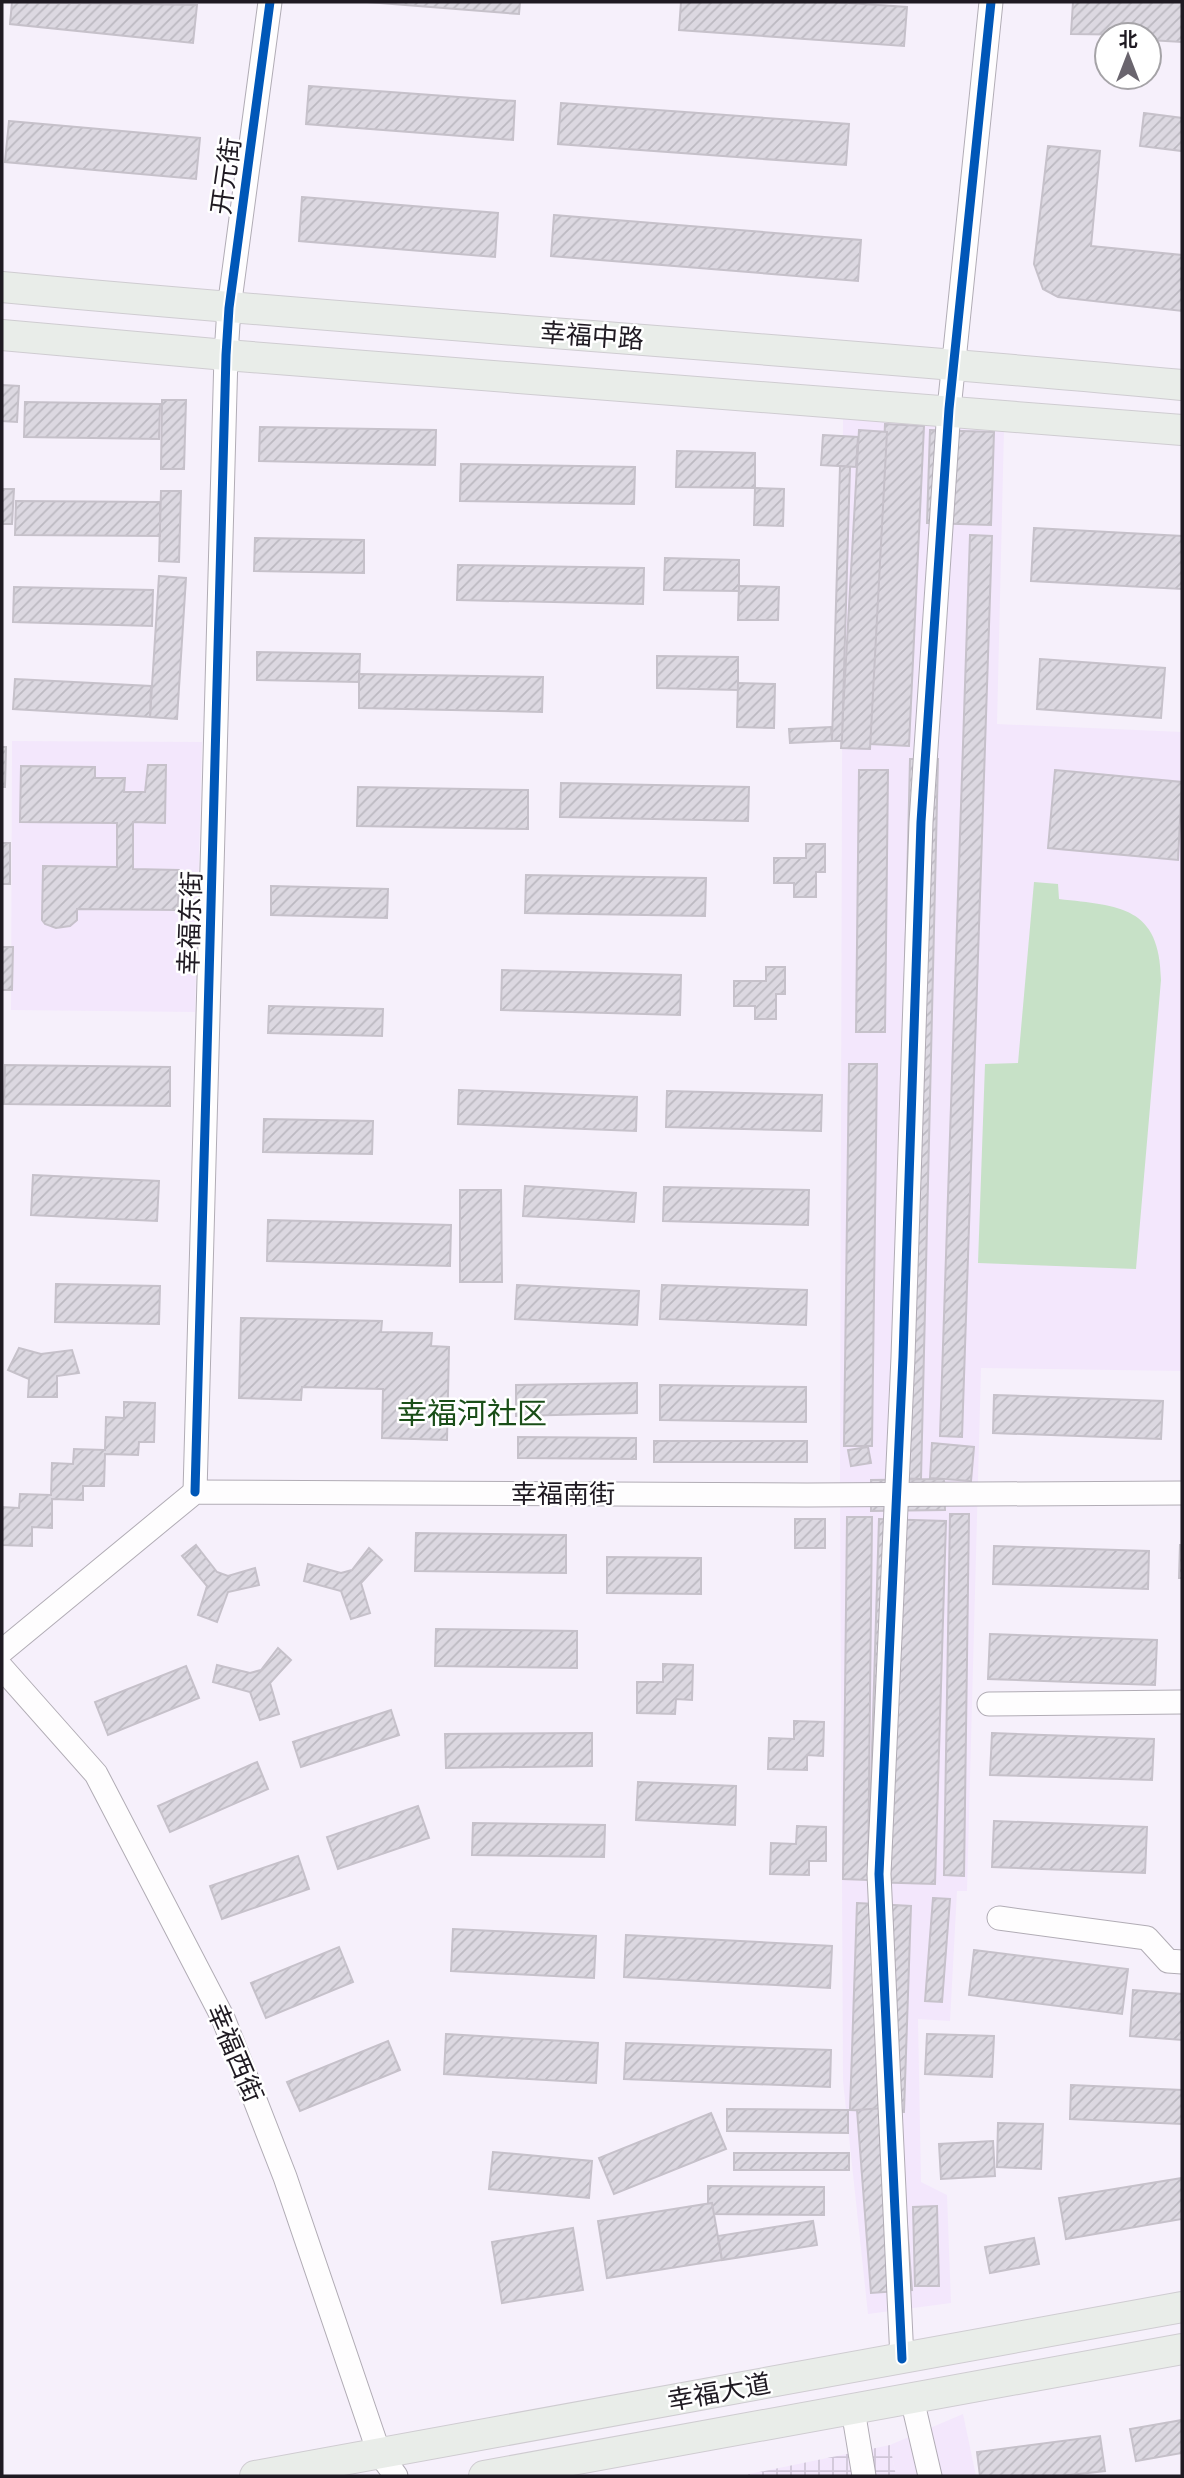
<svg xmlns="http://www.w3.org/2000/svg" width="1184" height="2478" font-family="Cabin,'Noto Sans SC',sans-serif">
	<defs>
		<pattern id="industrial-grid" width="8" height="8" patternUnits="userSpaceOnUse" patternTransform="scale(1.75)"><rect width="8" height="8" fill="#f3e7fc"/><path d="M0 4h8M4 0v8" fill="none" stroke="#d0c6d8"/></pattern>
		<pattern id="building-hatch" width="6" height="6" patternUnits="userSpaceOnUse" patternTransform="scale(1.75)"><rect width="6" height="6" fill="#dcd8e1"/><path d="M-1 1l2-2M0 6l6-6M5 7l2-2" fill="none" stroke="#bcb9c1"/></pattern>
	</defs>
	<rect width="100%" height="100%" fill="#f6f0fb"/>
	<!-- built -->
	<g fill="#f3e7fc">
		<polygon points="843,418 1004,429 997,724 1182,732 1182,1371 981,1368 967,1891 957,1891 950,2021 918,2019 921,2182 947,2195 951,2303 868,2314 843,2081 840,1490"/>
		<polygon points="12,741 202,742 195,1012 11,1010"/>
		<polygon points="963,2414 976,2476 896,2476 890,2445"/>
	</g>
	<!-- industrial -->
	<polygon fill="url(#industrial-grid)" points="890,2445 896,2476 740,2476"/>
	<!-- garden -->
	<path fill="#c7e1c7" d="M 1034,882 L 1058,884 L 1059,899 C 1120,906 1160,906 1161,980 L 1136,1269 L 978,1263 L 985,1064 L 1018,1063 Z"/>
	<!-- building -->
	<g fill="url(#building-hatch)" stroke="#c6c1ca" stroke-width="2">
		<polygon points="12,2 197,5 193,43 10,24"/>
		<polygon points="367,2 520,2 519,14"/>
		<polygon points="681,2 834,2 907,7 904,46 679,30"/>
		<polygon points="1073,2 1182,2 1182,42 1149,40 1149,35 1071,34"/>
		<polygon points="309,86 515,101 513,140 306,124"/>
		<polygon points="561,103 849,124 846,165 558,144"/>
		<polygon points="1144,113 1182,118 1182,151 1140,146"/>
		<polygon points="9,121 200,138 196,179 5,162"/>
		<polygon points="1048,146 1100,151 1091,246 1182,255 1182,311 1058,297 1043,289 1034,264"/>
		<polygon points="302,197 498,213 495,257 299,241"/>
		<polygon points="554,215 861,240 858,281 551,256"/>
		<polygon points="2,385 19,386 17,422 2,421"/>
		<polygon points="162,400 186,400 184,469 161,469"/>
		<polygon points="25,402 160,404 159,439 24,437"/>
		<polygon points="885,424 924,426 909,746 870,744"/>
		<polygon points="260,427 436,430 435,465 259,461"/>
		<polygon points="859,430 887,432 870,749 841,748"/>
		<polygon points="930,430 994,432 991,525 927,523"/>
		<polygon points="823,435 858,437 856,467 821,465"/>
		<polygon points="677,451 755,453 755,488 676,487"/>
		<polygon points="461,464 635,467 634,504 460,501"/>
		<polygon points="840,466 850,467 842,741 832,741"/>
		<polygon points="755,488 784,489 783,526 754,525"/>
		<polygon points="2,489 14,489 12,524 2,524"/>
		<polygon points="161,491 181,491 179,562 159,561"/>
		<polygon points="16,501 160,502 160,536 15,535"/>
		<polygon points="1034,528 1182,536 1182,589 1031,581"/>
		<polygon points="970,535 992,536 962,1437 940,1436"/>
		<polygon points="255,538 364,540 364,573 254,571"/>
		<polygon points="665,558 739,560 739,591 664,590"/>
		<polygon points="458,565 644,568 643,604 457,600"/>
		<polygon points="159,576 186,578 177,719 150,717"/>
		<polygon points="739,586 779,587 778,620 738,620"/>
		<polygon points="14,587 153,590 152,626 13,622"/>
		<polygon points="257,652 360,654 359,682 257,680"/>
		<polygon points="657,656 738,657 738,690 657,688"/>
		<polygon points="1040,659 1165,668 1161,718 1037,709"/>
		<polygon points="359,674 543,677 542,712 359,708"/>
		<polygon points="15,679 151,686 150,717 13,709"/>
		<polygon points="738,683 775,684 774,728 737,727"/>
		<polygon points="831,727 832,741 790,743 789,729"/>
		<polygon points="2,747 6,747 5,787 2,787"/>
		<polygon points="910,759 938,759 921,1479 893,1478"/>
		<polygon points="148,765 166,765 165,823 133,822 133,869 179,870 178,910 77,909 77,920 70,926 56,928 45,924 42,920 43,866 117,867 117,823 20,822 21,766 95,767 95,778 125,778 124,792 145,792"/>
		<polygon points="859,770 888,770 885,1032 856,1032"/>
		<polygon points="1055,770 1182,782 1178,860 1048,848"/>
		<polygon points="561,783 749,787 748,821 560,817"/>
		<polygon points="358,787 528,790 528,829 357,826"/>
		<rect x="2" y="843" width="8" height="41"/>
		<polygon points="806,844 825,844 825,872 816,872 816,897 794,897 794,883 774,883 774,858 806,858"/>
		<polygon points="526,875 706,878 705,916 525,913"/>
		<polygon points="271,886 388,889 387,918 271,915"/>
		<polygon points="2,947 13,947 12,990 2,990"/>
		<polygon points="766,967 785,967 785,994 776,994 776,1019 755,1019 755,1006 734,1006 734,981 766,981"/>
		<polygon points="502,970 681,975 680,1015 501,1010"/>
		<polygon points="269,1006 383,1009 382,1036 268,1033"/>
		<polygon points="849,1064 877,1064 872,1446 844,1446"/>
		<polygon points="5,1065 170,1067 170,1106 4,1104"/>
		<polygon points="459,1090 637,1097 636,1131 458,1124"/>
		<polygon points="667,1091 822,1095 821,1131 666,1127"/>
		<polygon points="264,1119 373,1121 372,1154 263,1152"/>
		<polygon points="33,1175 159,1181 157,1221 31,1215"/>
		<polygon points="525,1186 636,1193 634,1222 523,1216"/>
		<polygon points="664,1187 809,1190 808,1225 663,1221"/>
		<polygon points="460,1190 501,1190 502,1282 460,1282"/>
		<polygon points="268,1220 451,1225 450,1266 267,1261"/>
		<polygon points="56,1284 160,1286 159,1324 55,1322"/>
		<polygon points="517,1285 639,1291 637,1325 515,1319"/>
		<polygon points="662,1285 807,1290 806,1325 660,1319"/>
		<polygon points="241,1318 382,1321 381,1332 432,1333 431,1346 449,1347 447,1440 382,1438 383,1389 302,1387 301,1400 239,1398"/>
		<polygon points="19,1348 41,1354 72,1350 79,1373 57,1376 57,1397 28,1397 29,1379 8,1370"/>
		<polygon points="637,1383 637,1413 516,1416 516,1385"/>
		<polygon points="660,1385 806,1387 806,1422 660,1420"/>
		<polygon points="994,1395 1163,1401 1161,1439 993,1433"/>
		<polygon points="124,1402 155,1403 154,1442 139,1442 138,1455 105,1454 104,1486 83,1486 83,1500 52,1499 52,1528 32,1527 32,1546 2,1545 2,1507 19,1508 20,1494 51,1495 52,1463 73,1464 74,1449 105,1450 106,1417 124,1418"/>
		<polygon points="518,1437 636,1438 636,1459 518,1458"/>
		<rect x="654" y="1441" width="153" height="21"/>
		<polygon points="932,1443 974,1447 971,1481 930,1478"/>
		<polygon points="868,1447 871,1463 851,1466 848,1450"/>
		<polygon points="944,1479 945,1510 871,1511 871,1480"/>
		<polygon points="950,1514 969,1514 964,1876 944,1875"/>
		<polygon points="847,1517 872,1517 868,1880 843,1879"/>
		<rect x="795" y="1519" width="30" height="29"/>
		<polygon points="879,1519 946,1521 935,1884 868,1882"/>
		<polygon points="416,1533 566,1535 566,1573 415,1571"/>
		<polygon points="196,1545 217,1572 228,1576 255,1568 259,1585 228,1592 217,1622 198,1615 207,1586 182,1556"/>
		<polygon points="1180,1545 1182,1545 1182,1578 1179,1578"/>
		<polygon points="994,1546 1149,1551 1148,1589 993,1584"/>
		<polygon points="369,1548 382,1560 361,1583 370,1613 351,1619 341,1591 304,1581 308,1564 341,1573 352,1570"/>
		<polygon points="607,1557 701,1558 701,1594 607,1593"/>
		<polygon points="436,1629 577,1631 577,1668 435,1666"/>
		<polygon points="990,1634 1157,1640 1155,1685 988,1679"/>
		<polygon points="278,1648 291,1660 270,1683 279,1714 260,1720 250,1692 213,1682 217,1665 250,1673 261,1670"/>
		<polygon points="663,1664 693,1665 692,1700 676,1699 675,1714 637,1713 637,1682 663,1682"/>
		<polygon points="186,1666 199,1698 108,1735 95,1702"/>
		<polygon points="391,1710 399,1735 301,1767 293,1742"/>
		<polygon points="794,1721 824,1722 823,1756 807,1755 807,1770 768,1769 769,1738 794,1739"/>
		<polygon points="592,1733 592,1766 446,1768 445,1734"/>
		<polygon points="992,1733 1154,1739 1152,1780 990,1775"/>
		<polygon points="257,1762 268,1789 170,1832 158,1806"/>
		<polygon points="638,1782 736,1786 735,1825 636,1820"/>
		<polygon points="418,1806 429,1838 338,1869 327,1837"/>
		<polygon points="994,1821 1147,1827 1145,1873 992,1867"/>
		<polygon points="473,1823 605,1825 604,1857 472,1855"/>
		<polygon points="797,1826 826,1827 826,1861 809,1861 809,1875 770,1874 771,1843 796,1844"/>
		<polygon points="298,1856 309,1889 222,1919 210,1886"/>
		<polygon points="933,1898 950,1899 942,2002 925,2001"/>
		<polygon points="857,1903 911,1906 904,2112 850,2110"/>
		<polygon points="453,1929 596,1936 594,1978 451,1971"/>
		<polygon points="626,1935 832,1946 830,1988 624,1977"/>
		<polygon points="339,1947 353,1982 266,2018 251,1983"/>
		<polygon points="974,1950 1128,1969 1122,2014 969,1995"/>
		<polygon points="1133,1990 1182,1994 1182,2040 1130,2036"/>
		<polygon points="446,2034 598,2043 596,2083 444,2074"/>
		<polygon points="927,2034 994,2036 992,2077 925,2074"/>
		<polygon points="388,2041 400,2070 300,2111 287,2082"/>
		<polygon points="626,2043 831,2050 830,2087 624,2079"/>
		<polygon points="1071,2085 1182,2090 1182,2124 1070,2119"/>
		<polygon points="898,2107 912,2290 871,2293 857,2110"/>
		<polygon points="727,2109 848,2110 848,2133 727,2131"/>
		<polygon points="711,2113 726,2149 614,2194 599,2158"/>
		<polygon points="998,2123 1043,2124 1041,2169 997,2167"/>
		<polygon points="993,2141 995,2176 941,2179 939,2144"/>
		<polygon points="493,2152 592,2161 589,2198 489,2189"/>
		<rect x="734" y="2153" width="115" height="17"/>
		<polygon points="1182,2178 1182,2219 1066,2239 1059,2198"/>
		<polygon points="708,2186 824,2187 824,2215 708,2214"/>
		<polygon points="712,2203 722,2260 607,2278 598,2221"/>
		<polygon points="937,2206 939,2286 915,2286 913,2207"/>
		<polygon points="813,2221 817,2245 722,2260 718,2236"/>
		<polygon points="573,2228 583,2290 502,2303 492,2242"/>
		<polygon points="1034,2238 1039,2264 990,2273 985,2247"/>
		<polygon points="1182,2420 1182,2453 1136,2461 1130,2429"/>
		<polygon points="1100,2436 1105,2471 1061,2476 980,2476 977,2452"/>
	</g>
	<g fill="none" stroke-linecap="round" stroke-linejoin="round">
		<defs>
			<g id="minor">
				<polyline points="195,1492 226,355 229,308 270,2"/>
				<polyline points="2,1651 195,1492 807,1495 1182,1493"/>
				<polyline points="2,1668 96,1774 223,2018 285,2177 379,2453 396,2476"/>
				<polyline points="989,1704 1182,1702"/>
				<polyline points="999,1918 1147,1938 1168,1961 1182,1962"/>
				<polyline points="902,2359 879,1874 903,1357 921,822 949,409 991,2"/>
				<polyline points="912,2399 930,2476"/>
				<polyline points="853,2410 864,2476"/>
			</g>
			<g id="major">
				<path d="M 2,287 C 395,324 789,348 1182,385"/>
				<polyline points="2,335 226,355 1182,430"/>
				<polyline points="255,2476 1182,2307"/>
				<polyline points="484,2476 1182,2349"/>
			</g>
		</defs>
		<!-- minor casing -->
		<use href="#minor" stroke="#b1acb5" stroke-width="25"/>
		<!-- major casing -->
		<use href="#major" stroke="#cfccd1" stroke-width="32"/>
		<!-- minor -->
		<use href="#minor" stroke="#fefdfe" stroke-width="23"/>
		<!-- major -->
		<use href="#major" stroke="#e9ede9" stroke-width="30"/>
		<defs>
			<g id="cycleway">
				<polyline points="195,1492 226,355 229,308 270,2"/>
				<polyline points="902,2359 879,1874 903,1357 921,822 949,409 991,2"/>
			</g>
		</defs>
		<!-- cycleway casing -->
		<use href="#cycleway" stroke="#fff" stroke-width="13"/>
		<!-- cycleway -->
		<use href="#cycleway" stroke="#0057b8" stroke-width="9"/>
	</g>
	<g text-anchor="middle" dominant-baseline="central" stroke-width="5" stroke-linejoin="round" paint-order="stroke">
		<!-- street labels -->
		<g font-size="26" fill="#1f1a22" stroke="#fff">
			<text transform="translate(226 176) rotate(-82)">开元街</text>
			<text transform="translate(592 336) rotate(4)">幸福中路</text>
			<text transform="translate(190 923) rotate(-88)">幸福东街</text>
			<text x="563" y="1494">幸福南街</text>
			<text transform="translate(235 2053) rotate(67)">幸福西街</text>
			<text transform="translate(719 2392) rotate(-10)">幸福大道</text>
		</g>
		<!-- quarter labels -->
		<g font-size="30" fill="#1a4e18" stroke="#fff">
			<text x="472" y="1413">幸福河社区</text>
		</g>
	</g>
	<!-- border -->
	<rect width="1184" height="2478" fill="none" stroke="#1f1a22" stroke-width="7"/>
	<!-- north arrow -->
	<g transform="translate(1128 56)"><circle r="33" fill="#ffffff" stroke="#a5a3a7" stroke-width="2"/>
	<path d="M0-5L12 26L0 18L-12 26Z" fill="#6a656e"/>
	<text y="-10" font-size="19" font-weight="bold" text-anchor="middle" fill="#1f1a22">北</text>
	</g>
</svg>
